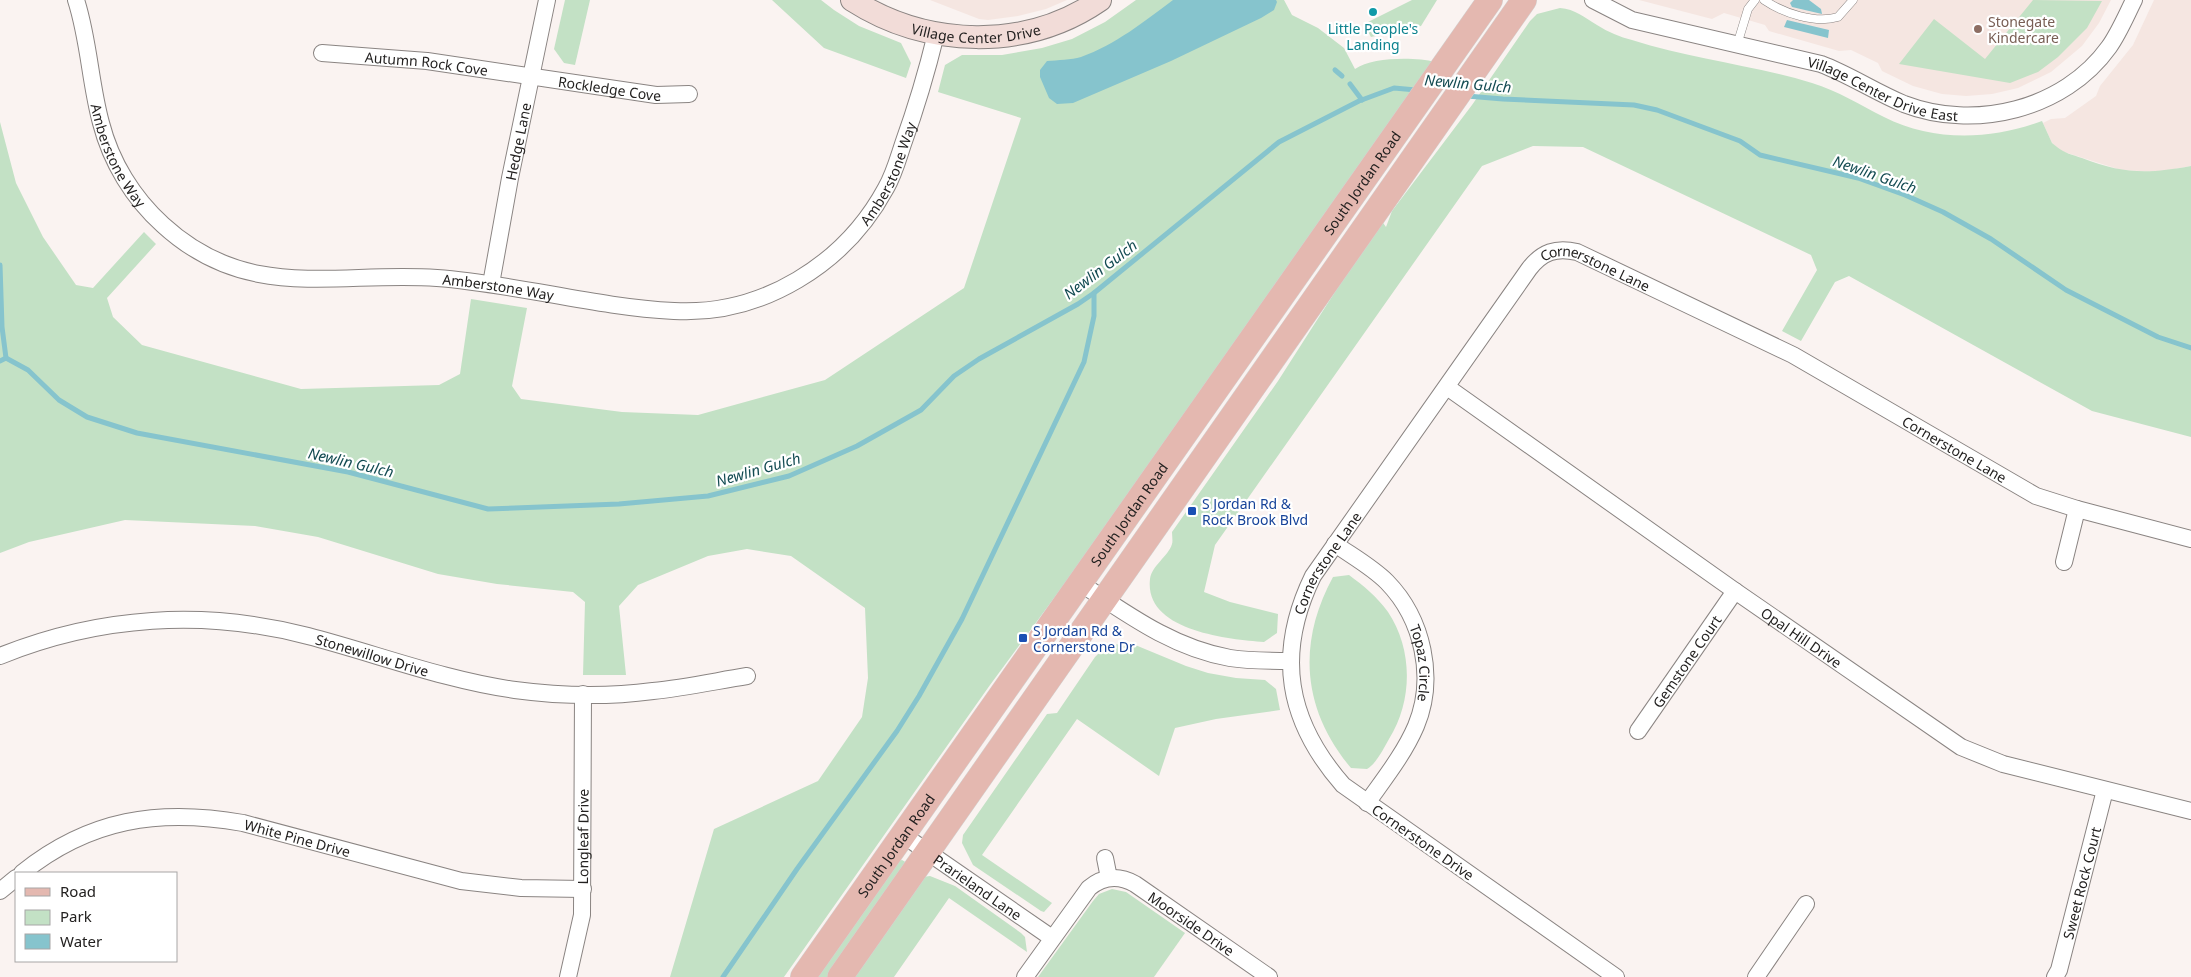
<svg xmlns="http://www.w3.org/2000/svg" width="2191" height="977" font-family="'Noto Sans',sans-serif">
	<rect width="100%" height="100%" fill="#faf3f1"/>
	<!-- built -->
	<g fill="#f5e6e1">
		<polygon points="930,0 1067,0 1046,9 1018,16 988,20 979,19"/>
		<polygon points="1639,0 2111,0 2099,23 2082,46 2051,72 2018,88 1992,94 1966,96 1942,94 1913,86 1882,71 1878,63 1851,50 1839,51 1769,31 1765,25 1724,13 1712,19"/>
		<polygon points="2154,0 2191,0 2191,166 2158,172 2121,170 2061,151 2052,143 2043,123 2051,119 2065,118 2096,96 2100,86 2133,45"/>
	</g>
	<!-- green -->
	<g fill="#c3e1c5">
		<polygon points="565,0 590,0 575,65 564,63 554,49"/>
		<polygon points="772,0 821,0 834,10 859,26 901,43 911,63 906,78 824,48"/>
		<path d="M 1136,0 L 1284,0 L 1292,15 L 1318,28 L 1344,48 L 1355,69 C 1372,57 1415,57 1435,62 L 1132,492 L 990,685 L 784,977 L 670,977 L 714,829 L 818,781 L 862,717 L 868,678 L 865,608 L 791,556 L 747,549 L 708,556 L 638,585 L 619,606 L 626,675 L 583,675 L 585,602 L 573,592 L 497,584 L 438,574 L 318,537 L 255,526 L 125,520 L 29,542 L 0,553 L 0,122 L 16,183 L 43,237 L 76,285 L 93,288 L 144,232 L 156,244 L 107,298 L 113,317 L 142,345 L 301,389 L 439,385 L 460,374 L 471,299 L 527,308 L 512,386 L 521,399 L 622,412 L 698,415 L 825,380 L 964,288 L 1021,118 L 938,92 L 945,65 L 962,55 L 1002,55 L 1042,48 L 1072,39 L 1105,22 Z"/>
		<polygon points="1412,0 1437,0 1421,26 1371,37 1364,24"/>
		<polygon points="2033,0 2102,1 2087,28 2058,57 2038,72 2010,83 1899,64 1934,19 1985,59"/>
		<path d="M 1560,8 C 1575,9 1585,18 1597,25 C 1608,32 1620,37 1632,40 C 1691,59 1753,65 1812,83 C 1838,91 1860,105 1884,117 C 1933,142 1991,140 2042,121 L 2052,143 L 2057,147 C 2064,153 2073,155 2082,158 C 2123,174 2148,174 2191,166 L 2191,437 L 2092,411 L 1849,276 L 1835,282 L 1801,341 L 1782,331 L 1817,270 L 1811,255 L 1583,147 L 1533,146 L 1482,166 L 1215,545 L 1204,592 L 1230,602 L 1278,614 L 1277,633 L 1264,642 C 1228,639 1144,631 1150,579 C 1152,565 1168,557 1172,544 C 1173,541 1172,536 1172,532 L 1278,381 L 1381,220 L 1386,227 L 1392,211 L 1472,105 L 1530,21 L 1537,14 Z"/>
		<path d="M 1349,575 C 1364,586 1377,597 1388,612 C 1413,649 1413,701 1389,739 C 1384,748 1376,764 1367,769 L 1351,768 C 1302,710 1297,643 1333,577 Z"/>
		<polygon points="1128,642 1186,666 1208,673 1236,678 1265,680 1276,689 1280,710 1216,719 1175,728 1159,776 1077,719 982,855 1052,903 1044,912 1041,911 973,865 962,843 963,835 1047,714 1057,713 1095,657 1105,647"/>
		<polygon points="902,860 907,863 827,977 814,977 895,862"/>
		<polygon points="930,876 955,886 1021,933 1025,937 1027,952 949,898 894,977 853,977 923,877"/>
		<polygon points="1112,889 1126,892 1185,933 1154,977 1038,977 1093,901 1099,894"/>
	</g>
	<!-- water -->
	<g fill="#86c4cd">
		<path d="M 1173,0 L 1276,0 L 1277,2 L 1274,10 L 1261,18 L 1171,61 L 1073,103 L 1057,104 L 1049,98 L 1040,77 L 1040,70 L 1047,61 C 1058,60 1071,60 1081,57 C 1115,45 1145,21 1173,0 Z"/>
		<polygon points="1793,0 1809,0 1821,9 1822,14 1792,7 1790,3"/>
		<polygon points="1787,20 1829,30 1828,38 1784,27"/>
	</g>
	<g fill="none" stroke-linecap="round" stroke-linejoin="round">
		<!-- stream -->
		<g stroke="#86c4cd" stroke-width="5">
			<polyline points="1335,70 1342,76"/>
			<polyline points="1350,84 1362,100"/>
			<polyline points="1467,96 1503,99 1634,105 1657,110 1740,141 1760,155 1858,178 1905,195 1943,212 1991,239 2066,290 2158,337 2191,348"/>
			<polyline points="0,265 2,327 6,358"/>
			<polyline points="0,361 6,358 28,370 59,400 87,417 137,433 348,472 488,509 619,504 708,496 789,476 857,446 921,410 954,376 979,359 1078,304 1094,293 1279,142 1359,101 1394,88 1416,90"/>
			<polyline points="723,977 797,869 897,731 919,696 962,619 1084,362 1094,316 1094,293"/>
		</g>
		<defs>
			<g id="lane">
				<path d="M 1764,0 C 1783,13 1815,24 1838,17 L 1853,0"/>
				<polyline points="1737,45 1748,9 1755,0"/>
			</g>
			<g id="street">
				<path id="s1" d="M 76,0 C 89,40 90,83 101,123 C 111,162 133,198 163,225 C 248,303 335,271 437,278 C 517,284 595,307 674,311 C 762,316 845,264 886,188 C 894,174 898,159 903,144 C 916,108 927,71 936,34"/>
				<path id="s2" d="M 1593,0 L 1632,20 L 1821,64 C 1850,75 1875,92 1904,104 C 1974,131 2064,110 2109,47 C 2119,33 2126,16 2134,0"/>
				<path id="s3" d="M 322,53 L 427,61 L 656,95 L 689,94"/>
				<path id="s4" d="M 491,284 L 510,178 L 547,0"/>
				<path id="s5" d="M 1447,387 L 1735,591 L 1961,747 L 2003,764 L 2191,811"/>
				<path id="s6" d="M 1335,544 C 1352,556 1372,567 1387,582 C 1423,619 1436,678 1416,726 C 1404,754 1384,779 1367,803"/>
				<polyline points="2064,562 2077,509"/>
				<path d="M 1080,583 C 1127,614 1173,648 1230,658 C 1249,661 1271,661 1291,661"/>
				<path id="s7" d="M 0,656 C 99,616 204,609 308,636 C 377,654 444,680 515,690 C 560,696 608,697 653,691 C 684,688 716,681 747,676"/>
				<path id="s8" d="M 1638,731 L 1735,591"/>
				<path id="s9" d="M 903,835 L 1052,938"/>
				<polyline points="1105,858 1109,878"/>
				<path id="s10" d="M 22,873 C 89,819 159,808 243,823 L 461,881 L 521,888 L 583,889"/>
				<polyline points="0,891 16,878"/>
				<path id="s11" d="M 568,977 L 582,915 L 583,694"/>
				<path id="s12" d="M 1025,977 L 1089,888 C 1103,876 1119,875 1135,884 L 1269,977"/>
				<path id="s13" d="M 1616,977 L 1343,785 C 1287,721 1275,654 1313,576 L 1529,269 C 1542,252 1556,247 1577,252 L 1793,355 L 2036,496 L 2077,509 L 2191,539"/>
				<polyline points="1756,977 1806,904"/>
				<path id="s14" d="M 2055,977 L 2059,970 L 2105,790"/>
			</g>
			<g id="secondary">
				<path id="s15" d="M 852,0 C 927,48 1026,51 1100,0"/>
			</g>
			<g id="primary">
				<path id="s16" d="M 803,977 L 1490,0"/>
				<polyline points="840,977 1524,0"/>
			</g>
		</defs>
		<!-- lane casing -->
		<use href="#lane" stroke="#8a8482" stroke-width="9"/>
		<!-- street casing -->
		<use href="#street" stroke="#8a8482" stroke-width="18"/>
		<!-- secondary casing -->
		<use href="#secondary" stroke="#8a8482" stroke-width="24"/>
		<!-- primary casing -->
		<use href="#primary" stroke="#d3d3d2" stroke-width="26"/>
		<!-- lane -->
		<use href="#lane" stroke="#fff" stroke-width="8"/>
		<!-- street -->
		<use href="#street" stroke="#fff" stroke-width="16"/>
		<!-- secondary -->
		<use href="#secondary" stroke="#f2dcd8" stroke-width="22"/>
		<!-- primary -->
		<use href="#primary" stroke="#e4b8b0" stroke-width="25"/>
	</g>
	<!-- markers -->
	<circle fill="#0f9aa8" stroke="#fff" stroke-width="2" cx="1373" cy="12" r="5"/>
	<circle fill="#8d6e63" stroke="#fff" stroke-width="2" cx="1978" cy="29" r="5"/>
	<g fill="#1a4fb4" stroke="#fff" stroke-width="2">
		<rect x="1187" y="506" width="10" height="10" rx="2.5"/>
		<rect x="1018" y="633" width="10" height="10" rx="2.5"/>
	</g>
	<g text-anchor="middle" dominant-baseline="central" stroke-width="4.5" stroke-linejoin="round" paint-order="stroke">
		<!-- education labels -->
		<g font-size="14" fill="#785e54" stroke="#fff" text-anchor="start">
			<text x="1988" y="21">Stonegate<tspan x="1988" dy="16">Kindercare</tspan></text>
		</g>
		<!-- street labels -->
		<g font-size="14" fill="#232120" stroke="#fff">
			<text stroke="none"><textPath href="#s15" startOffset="131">Village Center Drive</textPath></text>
			<text stroke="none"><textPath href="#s3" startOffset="105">Autumn Rock Cove</textPath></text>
			<text stroke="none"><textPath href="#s3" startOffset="290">Rockledge Cove</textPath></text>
			<text stroke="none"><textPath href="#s2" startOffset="305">Village Center Drive East</textPath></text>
			<text stroke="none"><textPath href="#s4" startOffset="145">Hedge Lane</textPath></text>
			<text stroke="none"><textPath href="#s1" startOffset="162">Amberstone Way</textPath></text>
			<text stroke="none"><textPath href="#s1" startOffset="1046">Amberstone Way</textPath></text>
			<text stroke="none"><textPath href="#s16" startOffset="971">South Jordan Road</textPath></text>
			<text stroke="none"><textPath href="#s13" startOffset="1011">Cornerstone Lane</textPath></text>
			<text stroke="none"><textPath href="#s1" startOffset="596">Amberstone Way</textPath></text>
			<text stroke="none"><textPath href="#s13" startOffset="1416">Cornerstone Lane</textPath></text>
			<text stroke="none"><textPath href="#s16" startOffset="566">South Jordan Road</textPath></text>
			<text stroke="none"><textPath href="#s13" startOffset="578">Cornerstone Lane</textPath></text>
			<text stroke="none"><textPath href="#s5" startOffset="434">Opal Hill Drive</textPath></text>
			<text stroke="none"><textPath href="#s7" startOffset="381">Stonewillow Drive</textPath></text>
			<text stroke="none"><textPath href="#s8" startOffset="85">Gemstone Court</textPath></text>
			<text stroke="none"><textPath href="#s6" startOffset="155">Topaz Circle</textPath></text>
			<text stroke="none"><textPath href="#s11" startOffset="142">Longleaf Drive</textPath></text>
			<text stroke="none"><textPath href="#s10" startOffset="291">White Pine Drive</textPath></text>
			<text transform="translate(1423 842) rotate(35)">Cornerstone Drive</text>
			<text stroke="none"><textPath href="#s16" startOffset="161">South Jordan Road</textPath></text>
			<text stroke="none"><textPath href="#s14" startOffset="98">Sweet Rock Court</textPath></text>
			<text stroke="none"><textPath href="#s9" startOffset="91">Prarieland Lane</textPath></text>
			<text stroke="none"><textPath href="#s12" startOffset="228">Moorside Drive</textPath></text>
		</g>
		<!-- culture labels -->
		<g font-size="14" fill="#0d838f" stroke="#fff">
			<text x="1373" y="28">Little People's<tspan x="1373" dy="16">Landing</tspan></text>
		</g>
		<!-- transit labels -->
		<g font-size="14" fill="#164399" stroke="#fff" text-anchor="start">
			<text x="1202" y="503">S Jordan Rd &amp;<tspan x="1202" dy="16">Rock Brook Blvd</tspan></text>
			<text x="1033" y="630">S Jordan Rd &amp;<tspan x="1033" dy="16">Cornerstone Dr</tspan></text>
		</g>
		<!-- water labels -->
		<g font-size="15" font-style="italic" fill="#134b52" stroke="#fff">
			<text transform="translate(1468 83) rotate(5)">Newlin Gulch</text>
			<text transform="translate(1875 174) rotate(19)">Newlin Gulch</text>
			<text transform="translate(1100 269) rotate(-37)">Newlin Gulch</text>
			<text transform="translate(351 462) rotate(13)">Newlin Gulch</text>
			<text transform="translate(758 469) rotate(-16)">Newlin Gulch</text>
		</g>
	</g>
	<!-- legend -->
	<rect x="15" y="872" width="162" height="90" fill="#ffffff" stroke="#a7a6a6"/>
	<rect x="25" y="888" width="25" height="8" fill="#e4b8b0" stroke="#a7a6a6"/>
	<text x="60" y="897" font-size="15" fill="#232120">Road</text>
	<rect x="25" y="910" width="25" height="15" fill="#c3e1c5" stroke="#a7a6a6"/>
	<text x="60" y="922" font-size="15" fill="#232120">Park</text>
	<rect x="25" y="934" width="25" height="15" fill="#86c4cd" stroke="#a7a6a6"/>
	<text x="60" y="947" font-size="15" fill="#232120">Water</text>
</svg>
